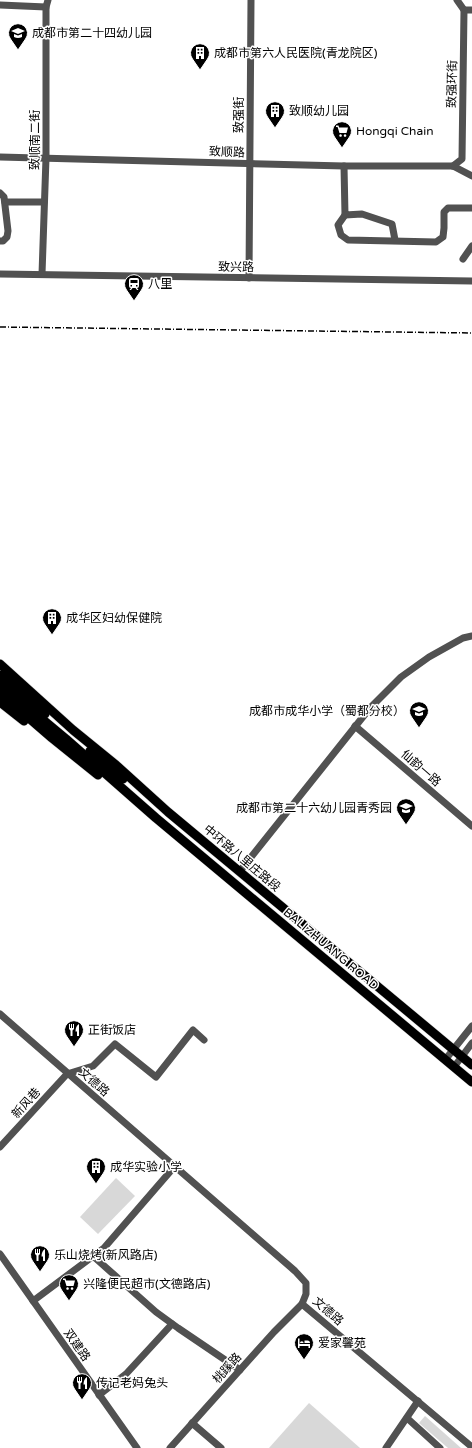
<svg xmlns="http://www.w3.org/2000/svg" width="472" height="1448" font-family="'Varela Round','Noto Sans SC',sans-serif">
	<rect width="100%" height="100%" fill="#fff"/>
	<!-- green -->
	<g fill="#d8d8d8">
		<polygon points="116,1178 135,1196 98,1234 80,1217"/>
		<polygon points="309,1403 360,1448 269,1448"/>
		<polygon points="425,1416 461,1448 448,1448 419,1423"/>
	</g>
	<g fill="none" stroke-linecap="round" stroke-linejoin="round">
		<defs>
			<g id="major">
				<polyline points="0,664 73,730 116,765 168,812 472,1065"/>
				<polyline points="0,675 45,714"/>
				<polyline points="0,684 66,739 156,818 472,1082"/>
				<polyline points="0,693 52,738 98,775"/>
				<polyline points="0,702 24,721"/>
				<polyline points="90,751 123,779"/>
			</g>
		</defs>
		<!-- major casing -->
		<use href="#major" stroke="#dbdbdb" stroke-width="10"/>
		<!-- minor -->
		<g stroke="#515151" stroke-width="7">
			<polyline points="0,5 46,7"/>
			<polyline points="464,10 472,10"/>
			<polyline points="0,157 344,166 453,166 472,176"/>
			<polyline points="344,166 345,215 362,214 392,224 395,240"/>
			<polyline points="453,166 462,159 464,10 457,0"/>
			<polyline points="0,193 4,197 8,231 7,237 3,241 0,241"/>
			<polyline points="5,202 44,202"/>
			<polyline points="345,215 338,225 341,235 348,240 436,242 443,237 444,228 444,212 448,208 472,208"/>
			<polyline points="463,259 472,246"/>
			<polyline points="0,274 472,281"/>
			<polyline points="42,274 46,158 46,7 48,0"/>
			<polyline points="249,278 251,0"/>
			<polyline points="355,726 472,826"/>
			<polyline points="240,871 370,708 401,677 429,657 463,638 472,636"/>
			<polyline points="0,1014 295,1271 306,1283 306,1294 302,1304 472,1447"/>
			<polyline points="445,1060 472,1026"/>
			<polyline points="454,1067 472,1043"/>
			<polyline points="0,1147 67,1074 93,1066 115,1044 156,1077 193,1030 204,1040"/>
			<polyline points="0,1254 137,1448"/>
			<polyline points="93,1256 156,1312 178,1328 240,1370"/>
			<polyline points="33,1301 104,1248 175,1166"/>
			<polyline points="99,1395 126,1374 172,1324"/>
			<polyline points="407,1418 440,1448"/>
			<polyline points="192,1423 221,1448"/>
			<polyline points="170,1448 274,1332 302,1304"/>
			<polyline points="386,1448 418,1401"/>
		</g>
		<!-- major -->
		<use href="#major" stroke="#000" stroke-width="9"/>
		<!-- rail -->
		<polyline stroke="#000" stroke-width="1.5" stroke-dasharray="6 2 1 2" stroke-linecap="butt" points="0,327 472,333"/>
	</g>
	<!-- icons -->
	<defs>
		<symbol id="school-pin" viewBox="-11 -11 22 30"><path d="M0 17L-7.5 6A9.5 9.5 0 1 1 7.5 6Z" fill="#000" stroke="#fff"/><path d="M0-5L7-2L0 1L-7-2ZM-4 1L0 2.5L4 1V4Q0 6-4 4Z" fill="#fff"/></symbol>
		<symbol id="building-pin" viewBox="-11 -11 22 30"><path d="M0 17L-7.5 6A9.5 9.5 0 1 1 7.5 6Z" fill="#000" stroke="#fff"/><path d="M-4-6H4V6H1V3H-1V6H-4ZM-2.5-4.3h1.7v1.8h-1.7ZM.8-4.3h1.7v1.8H.8ZM-2.5-1h1.7V.8h-1.7ZM.8-1h1.7V.8H.8Z" fill="#fff"/></symbol>
		<symbol id="supermarket-pin" viewBox="-11 -11 22 30"><path d="M0 17L-7.5 6A9.5 9.5 0 1 1 7.5 6Z" fill="#000" stroke="#fff"/><path d="M-6-5.5h2.5l.6 2H6L4.5 2H-2.5L-4.4-4H-6ZM-1.5 3.2a1.3 1.3 0 1 0 .1 0ZM3 3.2a1.3 1.3 0 1 0 .1 0Z" fill="#fff"/></symbol>
		<symbol id="station-pin" viewBox="-11 -11 22 30"><path d="M0 17L-7.5 6A9.5 9.5 0 1 1 7.5 6Z" fill="#000" stroke="#fff"/><path d="M-3-6H3Q5-6 5-4V2Q5 4 3 4L4.5 6H3L1.5 4h-3L-3 6H-4.5L-3 4Q-5 4-5 2V-4Q-5-6-3-6ZM-3.5-4v3h7v-3ZM-3.5 1v1.5H-2V1ZM2 1v1.5H3.5V1Z" fill="#fff"/></symbol>
		<symbol id="restaurant-pin" viewBox="-11 -11 22 30"><path d="M0 17L-7.5 6A9.5 9.5 0 1 1 7.5 6Z" fill="#000" stroke="#fff"/><path d="M-5-6h1v4h1v-4h1v4h1v-4h1v5L-1.5 .5V6h-2V.5L-5-1ZM5-6V6H3V1.5H1.5Q1.5-4 5-6Z" fill="#fff"/></symbol>
		<symbol id="hotel-pin" viewBox="-11 -11 22 30"><path d="M0 17L-7.5 6A9.5 9.5 0 1 1 7.5 6Z" fill="#000" stroke="#fff"/><path d="M-6-4.5h1.5V1H6V5H4.5V3h-9V5H-6ZM-4 0a1.8 1.8 0 1 1 3.6 0ZM.5 0V-2.5h3Q6-2.5 6 0Z" fill="#fff"/></symbol>
	</defs>
	<g fill-rule="evenodd">
		<use href="#school-pin" x="7" y="22" width="22" height="30"/>
		<use href="#building-pin" x="189" y="42" width="22" height="30"/>
		<use href="#building-pin" x="264" y="100" width="22" height="30"/>
		<use href="#supermarket-pin" x="331" y="120" width="22" height="30"/>
		<use href="#station-pin" x="123" y="273" width="22" height="30"/>
		<use href="#building-pin" x="41" y="607" width="22" height="30"/>
		<use href="#school-pin" x="408" y="700" width="22" height="30"/>
		<use href="#school-pin" x="395" y="797" width="22" height="30"/>
		<use href="#restaurant-pin" x="63" y="1019" width="22" height="30"/>
		<use href="#building-pin" x="85" y="1156" width="22" height="30"/>
		<use href="#restaurant-pin" x="29" y="1244" width="22" height="30"/>
		<use href="#supermarket-pin" x="58" y="1273" width="22" height="30"/>
		<use href="#hotel-pin" x="293" y="1332" width="22" height="30"/>
		<use href="#restaurant-pin" x="71" y="1372" width="22" height="30"/>
	</g>
	<g text-anchor="middle" dominant-baseline="central" stroke-width="3" stroke-linejoin="round" paint-order="stroke">
		<!-- poi labels -->
		<g font-size="12" fill="#000" stroke="#fff" text-anchor="start">
			<text x="32" y="33">成都市第二十四幼儿园</text>
			<text x="214" y="53">成都市第六人民医院(青龙院区)</text>
			<text x="289" y="111">致顺幼儿园</text>
			<text x="356" y="131">Hongqi Chain</text>
			<text x="148" y="284">八里</text>
			<text x="66" y="618">成华区妇幼保健院</text>
			<text x="405" y="711" text-anchor="end">成都市成华小学（蜀都分校）</text>
			<text x="392" y="808" text-anchor="end">成都市第二十六幼儿园青秀园</text>
			<text x="88" y="1030">正街饭店</text>
			<text x="110" y="1167">成华实验小学</text>
			<text x="54" y="1255">乐山烧烤(新风路店)</text>
			<text x="83" y="1284">兴隆便民超市(文德路店)</text>
			<text x="318" y="1343">爱家馨苑</text>
			<text x="96" y="1383">传记老妈兔头</text>
		</g>
		<!-- street labels -->
		<g font-size="12" fill="#000" stroke="#fff">
			<text transform="translate(452 84) rotate(-89)">致强环街</text>
			<text transform="translate(239 115) rotate(-90)">致强街</text>
			<text transform="translate(35 140) rotate(-90)">致顺南二街</text>
			<text transform="translate(227 152) rotate(2)">致顺路</text>
			<text transform="translate(236 267) rotate(1)">致兴路</text>
			<text transform="translate(421 768) rotate(41)">仙韵一路</text>
			<text transform="translate(242 858) rotate(40)">中环路八里庄路段</text>
			<text transform="translate(331 949) rotate(40)">BALIZHUANG ROAD</text>
			<text transform="translate(94 1082) rotate(41)">文德路</text>
			<text transform="translate(26 1103) rotate(-48)">新风巷</text>
			<text transform="translate(328 1311) rotate(41)">文德路</text>
			<text transform="translate(77 1345) rotate(55)">双建路</text>
			<text transform="translate(227 1368) rotate(-48)">桃蹊路</text>
		</g>
	</g>
</svg>
